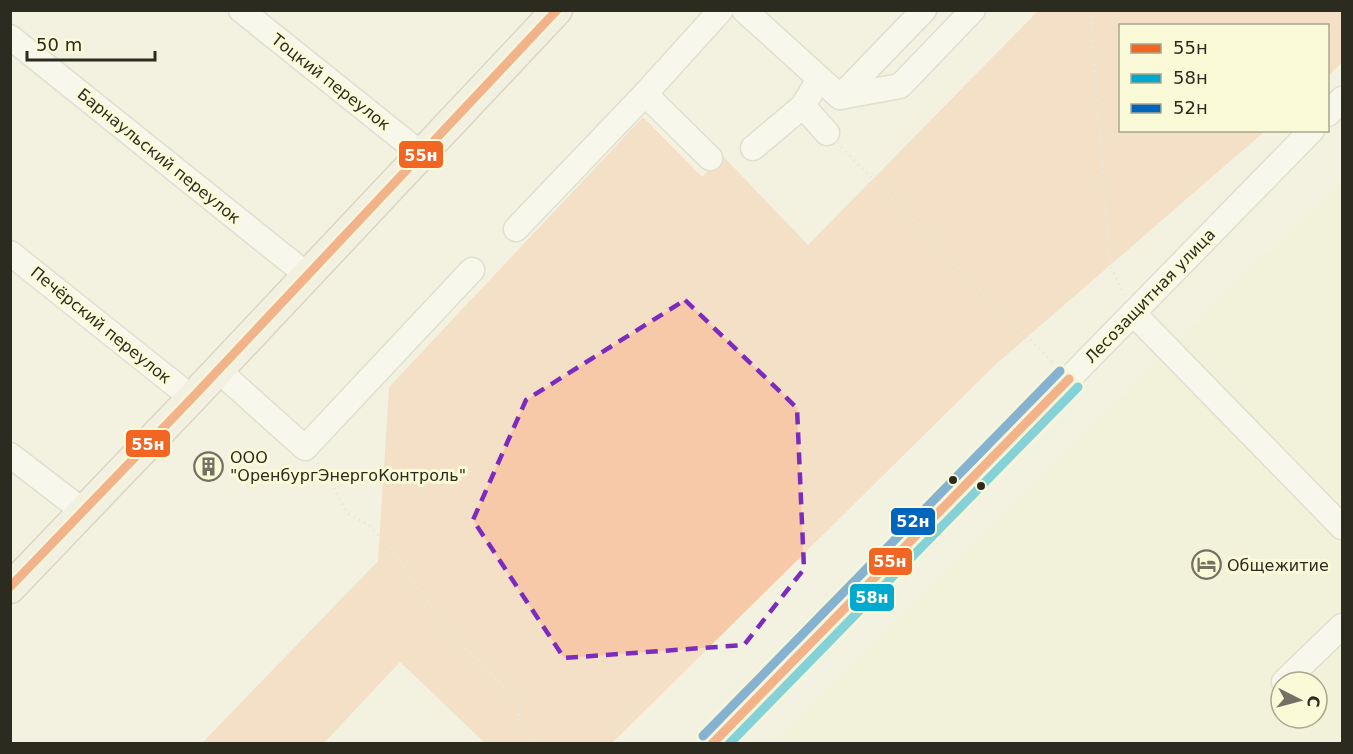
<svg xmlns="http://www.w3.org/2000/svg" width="1353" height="754" font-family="'DejaVu Sans',sans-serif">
	<rect width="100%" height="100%" fill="#f3f2e0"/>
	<!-- built -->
	<path fill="#f2f0d1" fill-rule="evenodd" d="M 1342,180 L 1342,743 L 771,743 ZM 1281,682 L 1317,682 L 1317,718 L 1281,718 Z"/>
	<!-- forest -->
	<polygon fill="#f7c9a8" points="1038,11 1342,11 1342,63 1328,76 1328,26 1120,26 1120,130 1265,131 996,364 612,743 485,743 400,662 324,743 201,744 378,561 389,387 643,117 702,177 722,155 808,245"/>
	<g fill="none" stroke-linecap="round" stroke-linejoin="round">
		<defs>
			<g id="minor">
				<polyline points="241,10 421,154"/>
				<polyline points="744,10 840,97 924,10"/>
				<polyline points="10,37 307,275"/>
				<polyline points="819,79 803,106 827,133"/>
				<polyline points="645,94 710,158"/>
				<polyline points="840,97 900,86 973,10"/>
				<polyline points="1328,114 1342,99"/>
				<polyline points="753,148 803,106"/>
				<polyline points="516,229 645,94 721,10"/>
				<polyline points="10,253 192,398"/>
				<polyline points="1133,313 1342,527"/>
				<polyline points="218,370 305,448 472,270"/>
				<polyline points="10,455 83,511"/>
				<polyline points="1284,682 1342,626"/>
				<polyline points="712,744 1312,130"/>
			</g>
			<polyline id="major" points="10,588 192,398 557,10"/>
		</defs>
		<!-- minor casing -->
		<use href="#minor" stroke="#cbcabc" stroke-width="27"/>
		<!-- major casing -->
		<use href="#major" stroke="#bcb49f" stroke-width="33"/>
		<!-- path -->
		<g stroke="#dbdbd6" stroke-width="3" stroke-dasharray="1.5 4.5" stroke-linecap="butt">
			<polyline points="1090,10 1110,265 1124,295"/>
			<polyline points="841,147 1055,365"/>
			<polyline points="317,463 330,480 348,514 369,525 391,549 455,640 478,659 522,707 517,718 535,744"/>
		</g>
		<!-- minor -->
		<use href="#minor" stroke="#fdfdfa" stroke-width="24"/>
		<!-- major -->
		<use href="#major" stroke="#f2ede3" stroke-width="30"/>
		<defs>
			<g id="bus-1">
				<polyline points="10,587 192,398 557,10"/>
				<polyline points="712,744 1069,379"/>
			</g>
			<polyline id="bus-2" points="729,744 1078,387"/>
			<polyline id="bus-3" points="703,736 1060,371"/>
		</defs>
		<!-- bus-1 casing -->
		<use href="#bus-1" stroke="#fbfad8" stroke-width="14"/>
		<!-- bus-2 casing -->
		<use href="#bus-2" stroke="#fbfad8" stroke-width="14"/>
		<!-- bus-3 casing -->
		<use href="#bus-3" stroke="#fbfad8" stroke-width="14"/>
		<!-- bus-1 -->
		<use href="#bus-1" stroke="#f26522" stroke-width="9"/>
		<!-- bus-2 -->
		<use href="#bus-2" stroke="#00a9ce" stroke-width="9"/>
		<!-- bus-3 -->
		<use href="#bus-3" stroke="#0065bd" stroke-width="9"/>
	</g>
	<!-- marked area -->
	<path d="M0 0H1353V754H0ZM 685,300 L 797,408 L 804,569 L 744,645 L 564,658 L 473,520 L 526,400 Z" fill="#f3f2e0" fill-opacity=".55" fill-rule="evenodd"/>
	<path fill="none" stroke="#7b2cbf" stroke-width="4.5" stroke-dasharray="12 8" stroke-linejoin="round" d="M 685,300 L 797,408 L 804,569 L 744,645 L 564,658 L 473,520 L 526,400 Z"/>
	<!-- icons -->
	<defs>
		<symbol id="building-ring" viewBox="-11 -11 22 22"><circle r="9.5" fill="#fbfad8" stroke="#727163" stroke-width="1.5"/><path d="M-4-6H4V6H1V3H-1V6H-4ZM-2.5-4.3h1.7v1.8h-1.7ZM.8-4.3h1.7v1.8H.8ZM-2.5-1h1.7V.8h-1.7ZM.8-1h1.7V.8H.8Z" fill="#727163"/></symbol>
		<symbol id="hotel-ring" viewBox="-11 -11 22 22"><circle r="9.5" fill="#fbfad8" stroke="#727163" stroke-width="1.5"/><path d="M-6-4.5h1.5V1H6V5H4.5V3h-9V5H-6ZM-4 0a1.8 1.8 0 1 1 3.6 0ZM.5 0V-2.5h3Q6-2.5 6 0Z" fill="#727163"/></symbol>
	</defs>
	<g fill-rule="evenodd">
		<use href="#building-ring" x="192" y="450" width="33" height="33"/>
		<use href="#hotel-ring" x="1190" y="548" width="33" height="33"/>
	</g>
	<!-- markers -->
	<g fill="#2c2b1f" stroke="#fbfad8" stroke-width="2">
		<circle cx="953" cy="480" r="5"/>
		<circle cx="981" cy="486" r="5"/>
	</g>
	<g text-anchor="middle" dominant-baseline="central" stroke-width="6" stroke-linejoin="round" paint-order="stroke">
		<!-- street labels -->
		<g font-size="16" fill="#2c2b1f" stroke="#fbfad8">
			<text transform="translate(331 82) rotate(38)">Тоцкий переулок</text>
			<text transform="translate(159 156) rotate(39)">Барнаульский переулок</text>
			<text transform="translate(1150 296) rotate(-46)">Лесозащитная улица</text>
			<text transform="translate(101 325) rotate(39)">Печёрский переулок</text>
		</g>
		<!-- poi labels -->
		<g font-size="16" fill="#2c2b1f" stroke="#fbfad8" text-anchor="start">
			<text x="230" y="457">ООО<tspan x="230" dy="18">"ОренбургЭнергоКонтроль"</tspan></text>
			<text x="1227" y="565">Общежитие</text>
		</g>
	</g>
	<g stroke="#fbfad8" stroke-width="2">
		<rect x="398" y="140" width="46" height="29" rx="6" fill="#f26522"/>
		<rect x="125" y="429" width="46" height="29" rx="6" fill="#f26522"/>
		<rect x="890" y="507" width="46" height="29" rx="6" fill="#0065bd"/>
		<rect x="868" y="547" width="45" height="29" rx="6" fill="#f26522"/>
		<rect x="849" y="583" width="46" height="29" rx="6" fill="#00a9ce"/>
	</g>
	<g font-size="16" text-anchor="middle" font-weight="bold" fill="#fff">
		<text x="421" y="161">55н</text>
		<text x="148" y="450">55н</text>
		<text x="913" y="527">52н</text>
		<text x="890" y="567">55н</text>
		<text x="872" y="603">58н</text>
	</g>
	<!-- border -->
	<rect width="1353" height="754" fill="none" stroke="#2c2b1f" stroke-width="24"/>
	<!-- legend -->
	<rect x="1119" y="24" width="210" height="108" fill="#fbfad8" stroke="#a8a78e" stroke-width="1.5"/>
	<rect x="1131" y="44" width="30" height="9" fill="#f26522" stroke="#a8a78e" stroke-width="1.5"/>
	<text x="1173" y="54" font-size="18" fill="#2c2b1f">55н</text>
	<rect x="1131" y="74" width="30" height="9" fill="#00a9ce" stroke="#a8a78e" stroke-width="1.5"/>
	<text x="1173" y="84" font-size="18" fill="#2c2b1f">58н</text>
	<rect x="1131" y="104" width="30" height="9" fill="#0065bd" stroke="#a8a78e" stroke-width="1.5"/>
	<text x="1173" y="114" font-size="18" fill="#2c2b1f">52н</text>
	<!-- north arrow -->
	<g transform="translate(1299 700) rotate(96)"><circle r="28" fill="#fbfad8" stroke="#a8a78e" stroke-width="1.5"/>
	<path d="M0-4.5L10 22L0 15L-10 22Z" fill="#727163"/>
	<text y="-9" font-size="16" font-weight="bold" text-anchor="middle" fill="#2c2b1f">С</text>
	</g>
	<!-- scale -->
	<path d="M27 51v9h128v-9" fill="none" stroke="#2c2b1f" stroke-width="3"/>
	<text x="36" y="51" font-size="18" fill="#2c2b1f" stroke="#fbfad8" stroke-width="4.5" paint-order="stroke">50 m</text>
</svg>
